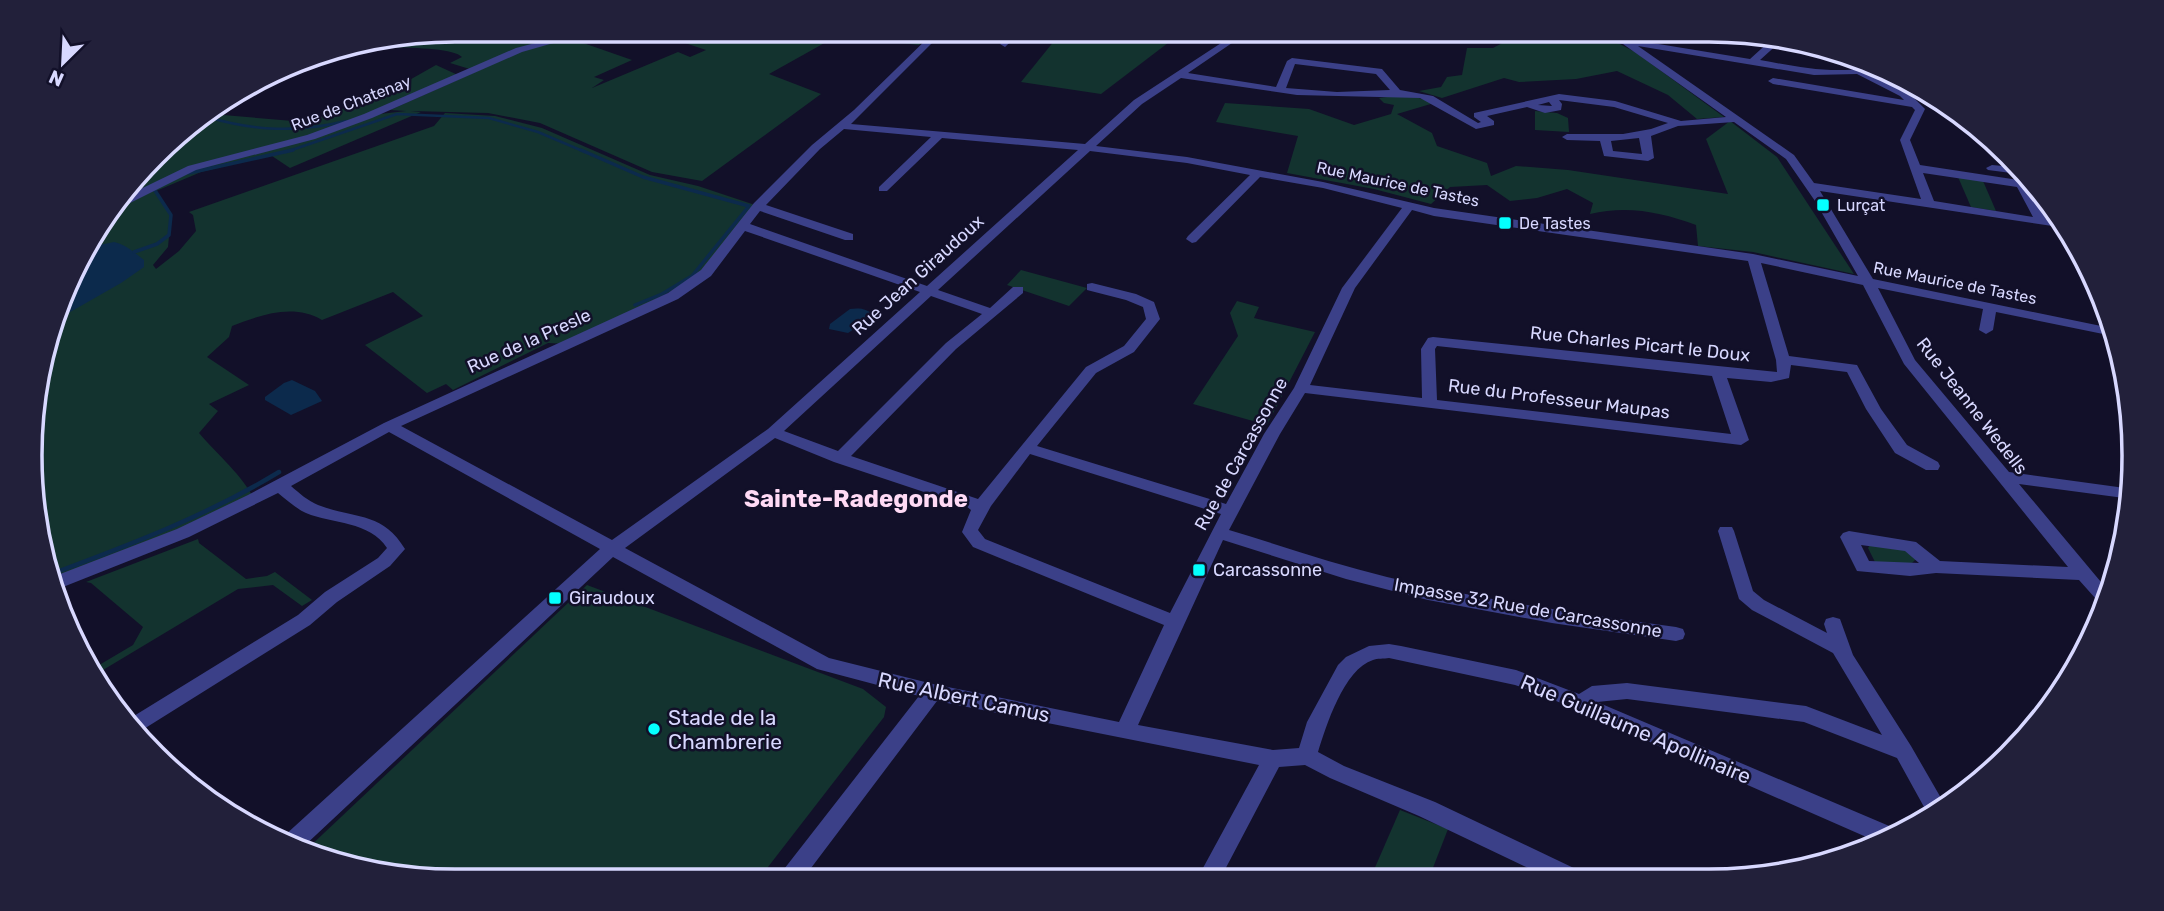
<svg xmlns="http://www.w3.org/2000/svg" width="2164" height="911" font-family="Rubik,sans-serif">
	<rect width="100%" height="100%" fill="#121029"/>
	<!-- green -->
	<g fill="#13332f">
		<path d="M 456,30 L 595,30 L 566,37 L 632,60 L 594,77 L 604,80 L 592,88 L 678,52 L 690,57 L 706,50 L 646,30 L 934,30 L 919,45 L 837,36 L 769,74 L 821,94 L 702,181 L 652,172 L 540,123 L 488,113 L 411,111 L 421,112 L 290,168 L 272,156 L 262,157 L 201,172 L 156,191 L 171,215 L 168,247 L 153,265 L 156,269 L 179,251 L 196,231 L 193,215 L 189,212 L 434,126 L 445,113 L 495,116 L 542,128 L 650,175 L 698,186 L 758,206 L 706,273 L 569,344 L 548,343 L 453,390 L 446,384 L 427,393 L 365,345 L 423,316 L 393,292 L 322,320 C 293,303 261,315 232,326 L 229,337 L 207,357 L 249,385 L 209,404 L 218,411 L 199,433 C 217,454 243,476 254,499 L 57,582 L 33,511 L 38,373 L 87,243 L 175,135 L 211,114 L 293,121 L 320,117 L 390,91 L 436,65 L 460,76 L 371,115 L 406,111 L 390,110 L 482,69 L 473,70 L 450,63 L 462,57 C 450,44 364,48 343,48 Z"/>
		<polygon points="1063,30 1185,30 1101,94 1021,82"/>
		<polygon points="1510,30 1614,41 1635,52 1724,117 1697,119 1668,95 1617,71 1576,79 1519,82 1504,78 1442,98 1419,91 1441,87 1447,77 1462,75 1467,48 1493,48 1508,40"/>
		<path d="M 1394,96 L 1416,97 L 1434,103 L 1397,114 L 1432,133 L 1437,146 L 1487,163 L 1491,176 L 1516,166 L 1568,170 L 1728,194 L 1706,139 L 1730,121 L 1777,157 L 1854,274 L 1753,252 L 1698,246 L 1696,225 C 1661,212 1627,205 1590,214 L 1593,203 L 1567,189 L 1537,198 L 1510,201 L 1487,185 L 1450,187 L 1431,204 L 1374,189 L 1287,173 L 1298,136 L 1216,122 L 1225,103 L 1309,109 L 1354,125 L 1391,114 L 1394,105 L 1384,103 L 1379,98 Z"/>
		<polygon points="1535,111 1557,113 1568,118 1569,132 1535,130"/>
		<polygon points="1958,177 1983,181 1996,211 1971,207"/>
		<polygon points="1021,270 1087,288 1069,306 1007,285"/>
		<polygon points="1237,301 1259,307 1254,318 1315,332 1267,425 1193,404 1238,336 1230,313"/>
		<polygon points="198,539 199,543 246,579 267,576 275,572 312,600 302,606 273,585 238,589 93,676 89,671 133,645 143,627 91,583 86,582"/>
		<polygon points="1870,545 1905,550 1916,559 1910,565 1875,562 1868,548"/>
		<polygon points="587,585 863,689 886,707 884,717 758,880 456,881 318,859 305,851"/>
		<polygon points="1400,810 1448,829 1429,878 1370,879"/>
	</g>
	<!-- water -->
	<g fill="#0c2a4c">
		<path d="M 114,242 C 126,245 134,252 144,260 L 144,267 L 121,283 L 58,319 L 85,248 Z"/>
		<path d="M 850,309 C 858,308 870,308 872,317 L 848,333 L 829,329 L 830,324 Z"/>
		<polygon points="292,380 315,391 322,401 291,415 265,400 265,397 284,383"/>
	</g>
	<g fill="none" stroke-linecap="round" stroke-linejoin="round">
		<!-- stream-far2 -->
		<g stroke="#0c2a4c" stroke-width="2.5">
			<path d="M 207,117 C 255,131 297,133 346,121"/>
			<polyline points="286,152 397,114 489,118 538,132 585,152"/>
		</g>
		<!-- stream-far1 -->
		<g stroke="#0c2a4c" stroke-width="3.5">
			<polyline points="581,150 643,177 749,206 692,276 662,294 635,305"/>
			<polyline points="189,173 293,150"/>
			<polyline points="110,214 125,205"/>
			<polyline points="134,252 157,244 169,235 171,215 154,189"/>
		</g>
		<!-- stream -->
		<path stroke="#0c2a4c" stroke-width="4.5" d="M 54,573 C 132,544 208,515 279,472"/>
		<!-- street -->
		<g fill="#3b4088" fill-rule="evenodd">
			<polygon points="585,30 599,30 522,52 372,118 315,139 196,170 122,207 115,208 124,197 188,166 307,135 364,114 516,48"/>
			<path d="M 936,30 L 945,30 L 851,124 L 1085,144 L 1134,100 L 1241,30 L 1251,30 L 1188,73 L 1276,87 L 1287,61 L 1292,58 L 1382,69 L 1400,90 L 1433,96 L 1478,123 L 1481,122 L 1474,117 L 1474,113 L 1559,94 L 1615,101 L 1681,121 L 1726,117 L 1623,44 L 1554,33 L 1550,30 L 1569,30 L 1613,37 L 1605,30 L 1615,30 L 1628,39 L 1750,59 L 1771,40 L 1780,42 L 1760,60 C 1788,65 1816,71 1845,70 C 1857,70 1867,65 1878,71 L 1869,73 L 1908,92 L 1925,109 L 1910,140 L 1920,165 L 2025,181 L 2046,219 L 2054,220 L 2059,227 L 1820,191 L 1873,279 L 2106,327 L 2108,335 L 1996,312 L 1993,330 L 1986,334 L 1979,330 L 1983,309 L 1878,288 L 1915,360 L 2009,472 L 2125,488 L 2124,498 L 2019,484 L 2111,594 L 2104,608 L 2079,580 L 1936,573 L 1910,576 L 1857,571 L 1840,537 L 1843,533 L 1849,531 L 1916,542 L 1940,561 L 2068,567 L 1904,364 L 1863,285 L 1761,263 L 1789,356 L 1857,365 L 1881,409 L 1907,445 L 1938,462 L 1940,466 L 1938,470 L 1926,470 L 1895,453 L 1866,409 L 1847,372 L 1791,365 L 1789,378 L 1771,382 L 1727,378 L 1749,440 L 1741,445 L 1305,393 L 1280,434 L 1229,530 C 1282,546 1334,564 1387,577 C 1482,600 1579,614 1676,627 L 1683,629 L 1685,634 L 1683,639 L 1676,641 L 1552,623 L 1428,600 L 1346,579 L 1223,540 L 1138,725 L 1273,750 L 1299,748 L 1307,722 L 1338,665 L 1346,657 L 1369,646 L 1389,644 L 1401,646 L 1516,670 L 1579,694 L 1592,686 L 1627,683 L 1806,706 L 1882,735 L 1833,653 L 1752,610 L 1739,599 L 1718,531 L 1720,527 L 1732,527 L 1734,531 L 1753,591 L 1764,600 L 1827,633 L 1824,624 L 1826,619 L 1833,617 L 1840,619 L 1853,655 L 1911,746 L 1945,805 L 1929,816 L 1897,758 L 1804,722 L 1627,699 L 1597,702 L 1901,831 L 1902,834 L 1880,843 L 1538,693 L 1515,685 L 1389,658 C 1384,659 1377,658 1373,660 C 1344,669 1326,726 1318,752 L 1344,766 L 1435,802 L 1580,871 L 1583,878 L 1549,878 L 1419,816 L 1330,778 L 1305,765 L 1279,767 L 1220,879 L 1197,879 L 1259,765 L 937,701 L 802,880 L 778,880 L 781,873 L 919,696 L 817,669 L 613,557 L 301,849 L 283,838 L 284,836 L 600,549 L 389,432 L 291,486 C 299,493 308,501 318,505 C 354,519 382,511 405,549 L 390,566 L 337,602 L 310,625 L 139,732 L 129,719 L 298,615 L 325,592 L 378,558 L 387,548 C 370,521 332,524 306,513 C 295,508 287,500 278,493 L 189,537 L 63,587 L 59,588 L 55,576 L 177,529 L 248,495 L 384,423 L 668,293 L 701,270 L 754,203 L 812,145 L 854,110 ZM 1638,46 L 1814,75 L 1857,74 L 1900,96 L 1904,100 L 1773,78 L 1768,81 L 1773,84 L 1912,107 L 1915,110 L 1900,140 L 1921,199 L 1814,183 L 1794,155 ZM 1295,64 L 1376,74 L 1390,90 L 1337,92 L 1286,88 ZM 1181,78 L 1297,95 L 1420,98 L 1476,129 L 1494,125 L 1494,121 L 1487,116 L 1527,107 L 1545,113 L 1561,110 L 1562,104 L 1559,100 L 1614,107 L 1668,123 L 1651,129 L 1623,134 L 1567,134 L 1562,137 L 1567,140 L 1600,141 L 1604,156 L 1648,161 L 1654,158 L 1651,136 L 1678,126 L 1734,122 L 1786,159 L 1815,201 L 1858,276 L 1753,254 L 1434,208 L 1323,182 L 1187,157 L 1096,146 L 1142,104 ZM 1549,102 L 1552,106 L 1538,105 ZM 844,129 L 931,137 L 879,187 L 879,191 L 887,191 L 942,138 L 1078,150 L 927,286 L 750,224 L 760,211 L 845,240 L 853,240 L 853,234 L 766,205 L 820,149 ZM 1639,138 L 1642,154 L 1613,151 L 1611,141 ZM 1090,151 L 1187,163 L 1250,175 L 1188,236 L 1186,239 L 1192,243 L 1196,242 L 1260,177 L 1323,188 L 1402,208 L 1342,288 L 1294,388 L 1264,434 L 1226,504 L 1037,446 L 1096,373 L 1134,352 L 1160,319 L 1154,302 L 1136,294 L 1092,283 L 1087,284 L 1087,290 L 1126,300 L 1143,307 L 1146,319 L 1124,346 L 1086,367 L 978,499 L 851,456 L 956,349 L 1023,293 L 1023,287 L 1013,287 L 990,308 L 938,290 ZM 1923,173 L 2017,187 L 2033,217 L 1934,201 ZM 1412,210 L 1434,216 L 1748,261 L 1776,360 L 1777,372 L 1433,337 L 1428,338 L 1421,349 L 1422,398 L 1310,385 L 1355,288 ZM 745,231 L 920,292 L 768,429 L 612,540 L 401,426 L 678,299 L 711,276 ZM 931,296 L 982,314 L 946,343 L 838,451 L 784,431 ZM 1437,346 L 1712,376 L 1731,434 L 1437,400 L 1435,349 ZM 775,438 L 834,462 L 966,506 L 971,510 L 962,532 L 973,547 L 1164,625 L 1119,722 L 933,684 L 829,658 L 625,548 ZM 1030,454 L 1221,514 L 1170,613 L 985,539 L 978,530 L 991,506 ZM 1861,545 L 1905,551 L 1919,563 L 1869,561 Z"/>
			<polygon points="998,30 1021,30 1022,31 1005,47 1000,44 1010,33"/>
			<polygon points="1319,30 1329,30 1317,39 1311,39 1311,35"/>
			<polygon points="1412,30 1490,34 1491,30 1499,30 1500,37 1495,40 1416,33"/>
			<polygon points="1992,165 2014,167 2019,174 1988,170 1986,168"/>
		</g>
	</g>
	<!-- markers -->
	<g fill="#04fffe" stroke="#121029" stroke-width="2.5">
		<rect x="1816" y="198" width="14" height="14" rx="3.5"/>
		<rect x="1498" y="216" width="14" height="14" rx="3.5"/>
		<rect x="1192" y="563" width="14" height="14" rx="3.5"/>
		<rect x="548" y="591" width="14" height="14" rx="3.5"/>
		<circle cx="654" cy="729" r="7"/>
	</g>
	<g text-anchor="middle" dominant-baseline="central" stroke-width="5" stroke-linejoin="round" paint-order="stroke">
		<!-- far-street labels -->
		<g font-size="16" fill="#d8d8ff" stroke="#121029">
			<text transform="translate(351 103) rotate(-21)">Rue de Chatenay</text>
			<text transform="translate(1398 184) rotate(12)">Rue Maurice de Tastes</text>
			<text transform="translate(1955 283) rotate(11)">Rue Maurice de Tastes</text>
		</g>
		<!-- far-poi labels -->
		<g font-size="16" fill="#d8d8ff" stroke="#121029" text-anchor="start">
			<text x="1837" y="205">Lurçat</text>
			<text x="1519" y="223">De Tastes</text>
		</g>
		<!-- street labels -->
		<g font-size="18" fill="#d8d8ff" stroke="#121029">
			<text transform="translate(918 275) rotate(-42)">Rue Jean Giraudoux</text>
			<text transform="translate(529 341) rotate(-24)">Rue de la Presle</text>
			<text transform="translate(1640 344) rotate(6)">Rue Charles Picart le Doux</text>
			<text transform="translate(1559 399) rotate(7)">Rue du Professeur Maupas</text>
			<text transform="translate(1972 406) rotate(52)">Rue Jeanne Wedells</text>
			<text transform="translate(1241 454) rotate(-61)">Rue de Carcassonne</text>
			<text transform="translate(1528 608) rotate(10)">Impasse 32 Rue de Carcassonne</text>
		</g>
		<!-- poi labels -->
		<g font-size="18" fill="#d8d8ff" stroke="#121029" text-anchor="start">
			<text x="1213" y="570">Carcassonne</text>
			<text x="569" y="598">Giraudoux</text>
		</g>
		<!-- near-street labels -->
		<g font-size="21" fill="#d8d8ff" stroke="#121029">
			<text transform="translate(964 697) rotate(12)">Rue Albert Camus</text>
			<text transform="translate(1636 729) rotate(23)">Rue Guillaume Apollinaire</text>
		</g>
		<!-- near-poi labels -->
		<g font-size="21" fill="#d8d8ff" stroke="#121029" text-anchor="start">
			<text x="668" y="717">Stade de la<tspan x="668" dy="24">Chambrerie</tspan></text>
		</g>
		<!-- district labels -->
		<g font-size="24" font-weight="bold" fill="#ffdaf5" stroke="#121029">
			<text x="856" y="499">Sainte-Radegonde</text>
		</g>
	</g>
	<!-- crop -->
	<path d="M0 0H2164V911H0ZM455 42H1709A413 413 0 0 1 2122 455V456A413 413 0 0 1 1709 869H455A413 413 0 0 1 42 456V455A413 413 0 0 1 455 42Z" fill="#22203a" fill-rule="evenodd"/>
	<path fill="none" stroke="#d8d8ff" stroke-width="3.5" d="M455 42H1709A413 413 0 0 1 2122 455V456A413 413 0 0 1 1709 869H455A413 413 0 0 1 42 456V455A413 413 0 0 1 455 42Z"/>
	<!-- north arrow -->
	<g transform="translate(63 63) rotate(204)" stroke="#121029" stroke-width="5" paint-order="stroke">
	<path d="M0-5L12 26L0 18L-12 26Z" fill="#d8d8ff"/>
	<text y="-10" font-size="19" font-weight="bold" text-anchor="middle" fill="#d8d8ff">N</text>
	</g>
</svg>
